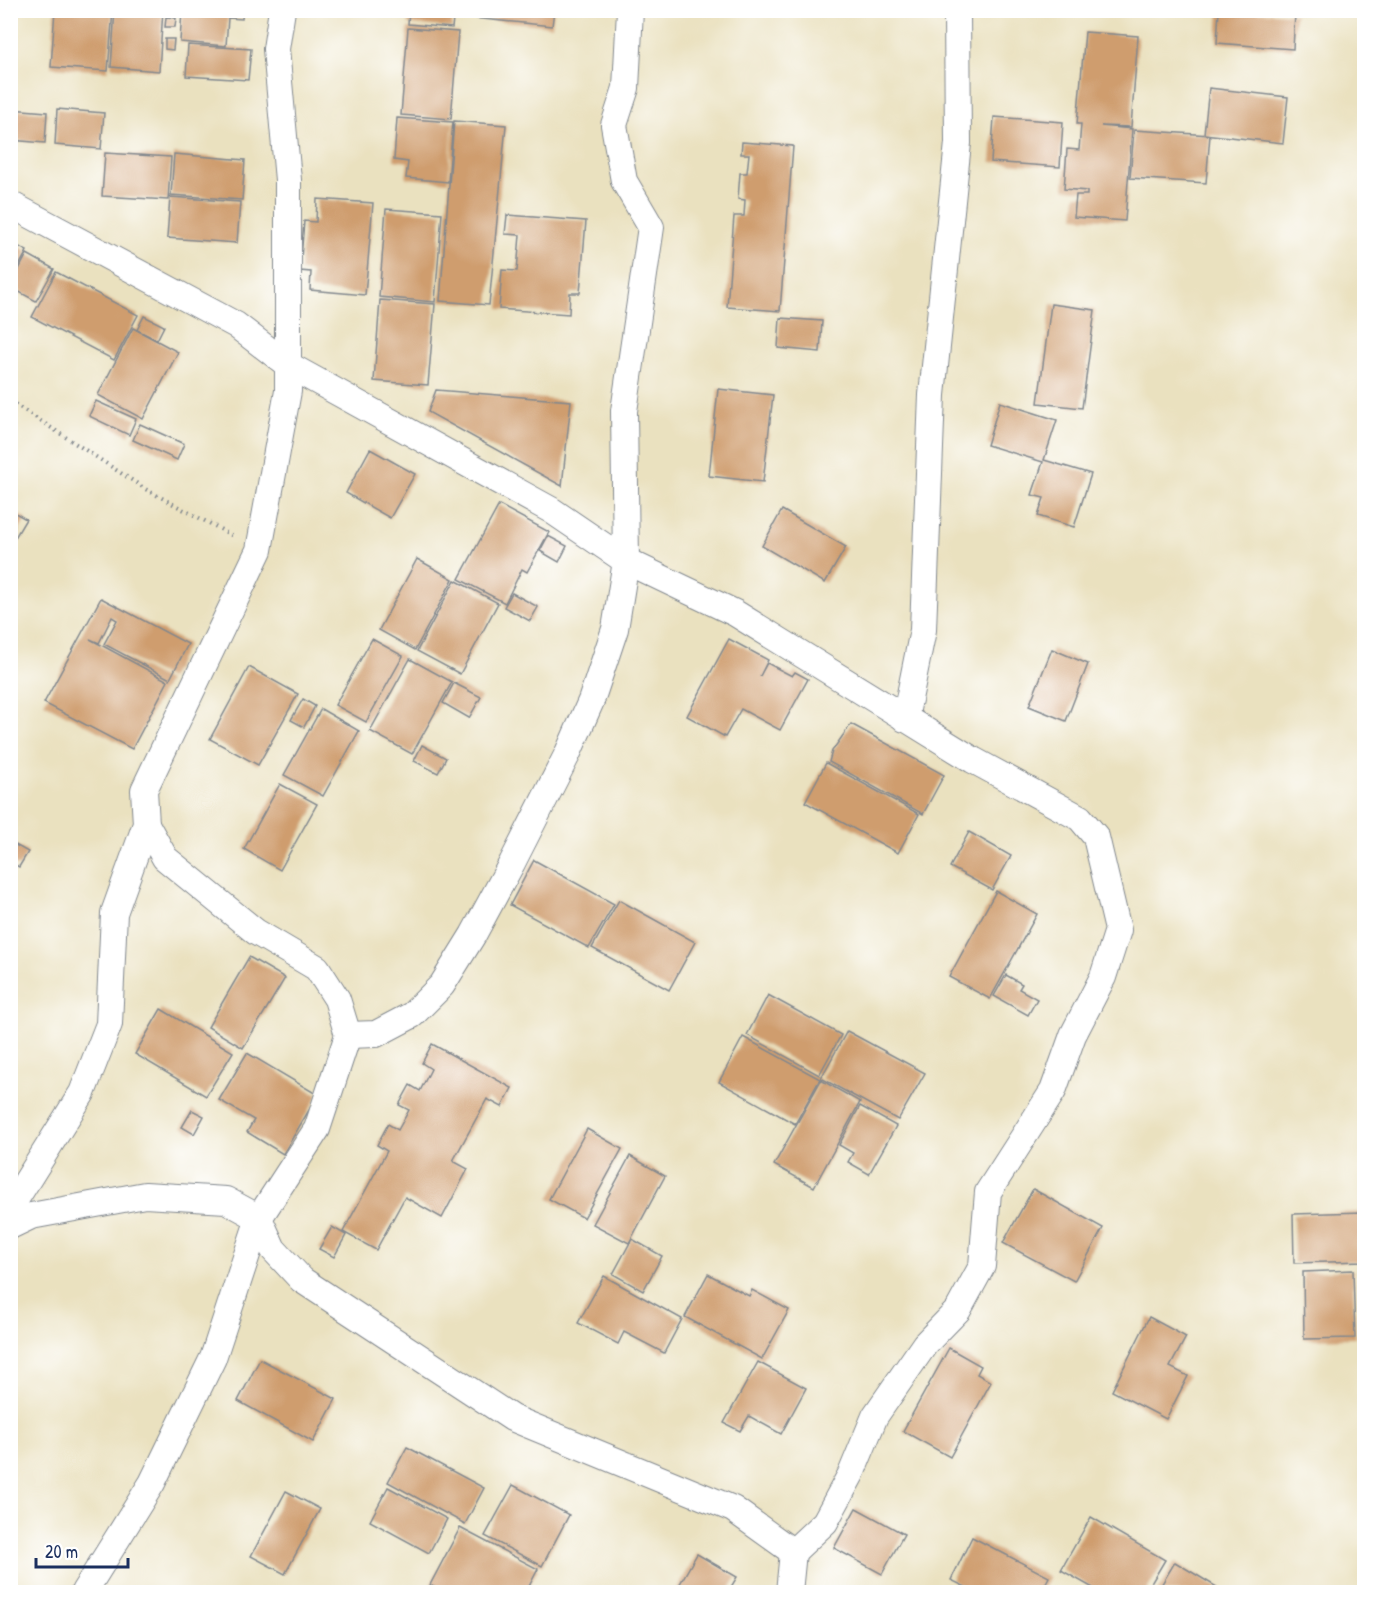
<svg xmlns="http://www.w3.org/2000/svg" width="1375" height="1603" font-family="'Patrick Hand',sans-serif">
	<rect width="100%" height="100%" fill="#fff"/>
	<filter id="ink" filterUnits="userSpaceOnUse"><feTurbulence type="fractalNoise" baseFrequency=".0167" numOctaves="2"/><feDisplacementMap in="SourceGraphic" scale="12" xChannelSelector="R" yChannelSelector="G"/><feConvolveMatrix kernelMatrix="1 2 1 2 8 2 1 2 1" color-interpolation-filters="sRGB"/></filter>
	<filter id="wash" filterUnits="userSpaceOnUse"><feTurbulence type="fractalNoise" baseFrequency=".008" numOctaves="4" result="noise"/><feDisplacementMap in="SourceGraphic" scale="24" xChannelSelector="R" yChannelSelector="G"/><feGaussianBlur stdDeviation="1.35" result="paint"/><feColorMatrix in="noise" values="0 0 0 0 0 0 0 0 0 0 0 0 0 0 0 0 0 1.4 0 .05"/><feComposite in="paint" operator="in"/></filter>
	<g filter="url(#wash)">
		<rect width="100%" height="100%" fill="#eae1bf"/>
		<g id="blocks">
			<!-- building -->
			<g fill="#cf9d6e">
				<polygon points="55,10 113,10 108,71 51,67"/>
				<polygon points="115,10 163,10 159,71 111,67"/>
				<polygon points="182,10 243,10 242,19 228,18 226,46 180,42"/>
				<polygon points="409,10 454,10 452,28 408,24"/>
				<polygon points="464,10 554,10 552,26 463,17"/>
				<polygon points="1219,10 1295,14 1293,49 1217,43"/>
				<polygon points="166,17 176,18 175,27 165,27"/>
				<polygon points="408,28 458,32 451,119 401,115"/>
				<polygon points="1085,32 1138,36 1131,127 1101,126 1132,129 1125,221 1074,217 1076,195 1087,195 1087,191 1064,189 1067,149 1079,150 1081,124 1077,124"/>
				<polygon points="165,39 174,39 173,50 165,49"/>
				<polygon points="188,45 251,49 248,80 186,76"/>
				<polygon points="1209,88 1288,97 1283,143 1204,134"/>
				<polygon points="10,109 47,112 45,143 10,140"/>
				<polygon points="57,109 104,113 101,149 55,145"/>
				<polygon points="994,117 1063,122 1060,167 991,162"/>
				<polygon points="397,118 453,122 448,182 406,178 408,162 394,160"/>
				<polygon points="454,121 506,125 489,305 440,301"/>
				<polygon points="1134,130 1210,135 1206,183 1130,178"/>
				<polygon points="742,142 793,146 780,311 727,307 734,216 744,216 745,200 738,199 740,173 747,173 749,154 741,154"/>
				<polygon points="105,153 171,157 168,200 102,196"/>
				<polygon points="174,154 245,160 242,200 171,195"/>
				<polygon points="170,197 240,202 237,243 167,238"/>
				<polygon points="317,199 373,203 365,295 310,290 311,272 300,271 304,221 316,222"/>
				<polygon points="386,209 442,213 435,302 379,297"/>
				<polygon points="507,215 586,221 580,293 570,293 569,314 499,309 502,270 517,271 520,235 505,234"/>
				<polygon points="10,242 27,251 10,283"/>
				<polygon points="27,254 54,269 36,301 10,287"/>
				<polygon points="56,272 138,315 114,360 32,317"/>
				<polygon points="380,300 435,304 428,385 374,381"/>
				<polygon points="1051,304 1095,310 1082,408 1038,403"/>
				<polygon points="144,316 164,326 157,340 137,330"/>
				<polygon points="780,318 822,321 820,352 778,348"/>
				<polygon points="133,328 178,352 143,419 98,395"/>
				<polygon points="718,389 773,395 763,482 709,476"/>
				<polygon points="436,390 571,401 562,486 428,412"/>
				<polygon points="96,401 136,419 129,435 89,416"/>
				<polygon points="1000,402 1057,420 1044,460 1091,474 1074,527 1038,516 1044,498 1032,495 1043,462 987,445"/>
				<polygon points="140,424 184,444 177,460 133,440"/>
				<polygon points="370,449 415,474 390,518 346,493"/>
				<polygon points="499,505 549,532 527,572 522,569 505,603 459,579"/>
				<polygon points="10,510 26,519 10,546"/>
				<polygon points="782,510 846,547 825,583 762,546"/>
				<polygon points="548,536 567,546 559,562 540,551"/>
				<polygon points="417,559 453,579 415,650 379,630"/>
				<polygon points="455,580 498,603 460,674 417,651"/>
				<polygon points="512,593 538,607 530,621 504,607"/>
				<polygon points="101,598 188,644 170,679 104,644 117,620 112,617 99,643 90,639 168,681 132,749 44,703"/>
				<polygon points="372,639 403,656 366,722 335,705"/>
				<polygon points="729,639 768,660 760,676 767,663 792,676 795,672 808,679 780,730 741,709 725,737 687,716"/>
				<polygon points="1052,649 1088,664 1066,721 1029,706"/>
				<polygon points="410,659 452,682 412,754 370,731"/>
				<polygon points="249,667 298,694 258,765 210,739"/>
				<polygon points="454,683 481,697 469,718 443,703"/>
				<polygon points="303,699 315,706 304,727 291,720"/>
				<polygon points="321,709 359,731 323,796 284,775"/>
				<polygon points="851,724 944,775 923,814 829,762 832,751"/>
				<polygon points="422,745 446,758 438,773 414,761"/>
				<polygon points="826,763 919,814 898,853 805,802"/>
				<polygon points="280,784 317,804 280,870 244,849"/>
				<polygon points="969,832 1011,856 992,890 950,867"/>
				<polygon points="10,842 28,852 19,867 10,862"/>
				<polygon points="534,860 614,904 589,948 510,905"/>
				<polygon points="996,891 1037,914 990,999 949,977"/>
				<polygon points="619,900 695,942 669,990 592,948"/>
				<polygon points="249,957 285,978 243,1048 208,1027"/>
				<polygon points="1006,975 1022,984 1019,989 1037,999 1028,1015 994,996"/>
				<polygon points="768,995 841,1035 819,1075 747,1035"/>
				<polygon points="161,1009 233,1052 206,1096 135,1054"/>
				<polygon points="847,1031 925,1073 898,1120 821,1078"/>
				<polygon points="743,1037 820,1079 795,1124 719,1082"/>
				<polygon points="432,1044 512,1088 502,1107 487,1099 453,1161 468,1169 442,1218 405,1197 376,1250 343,1232 387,1151 377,1145 388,1124 398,1130 409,1110 399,1105 410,1085 420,1091 431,1069 422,1063"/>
				<polygon points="247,1053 318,1095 283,1154 247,1132 254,1120 219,1100"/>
				<polygon points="821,1080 860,1102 814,1187 774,1165"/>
				<polygon points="860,1106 896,1126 869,1174 848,1162 853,1153 839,1145"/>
				<polygon points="192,1110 204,1116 194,1134 182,1127"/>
				<polygon points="587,1129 622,1149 584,1218 549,1199"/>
				<polygon points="630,1156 665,1176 629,1243 593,1224"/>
				<polygon points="1033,1189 1103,1228 1074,1281 1003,1243"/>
				<polygon points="1364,1212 1364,1261 1294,1263 1293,1214"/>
				<polygon points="332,1227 346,1235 334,1257 319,1249"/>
				<polygon points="632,1239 662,1256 643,1291 613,1274"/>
				<polygon points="1353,1270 1355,1338 1304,1339 1303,1272"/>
				<polygon points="708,1274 749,1296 752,1290 789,1310 762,1359 685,1317"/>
				<polygon points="604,1276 682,1319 664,1353 624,1332 618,1344 578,1323"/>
				<polygon points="1149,1317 1186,1337 1170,1367 1188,1376 1166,1419 1112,1391"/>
				<polygon points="949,1348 981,1366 977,1374 991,1382 950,1457 903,1431"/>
				<polygon points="260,1359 336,1399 313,1442 238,1401"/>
				<polygon points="758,1362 806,1388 781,1434 749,1416 740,1431 724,1423"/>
				<polygon points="407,1447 484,1488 465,1524 388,1482"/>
				<polygon points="513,1485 569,1515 542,1566 485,1536"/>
				<polygon points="388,1487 447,1519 429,1553 370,1521"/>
				<polygon points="286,1491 320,1509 285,1574 251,1556"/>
				<polygon points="856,1508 904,1534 882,1574 834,1548"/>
				<polygon points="1091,1517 1165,1560 1146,1592 1100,1592 1061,1570"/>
				<polygon points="460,1528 538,1569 526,1592 468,1592 457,1587 454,1592 444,1592 430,1585"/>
				<polygon points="972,1537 1049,1577 1041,1592 976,1592 951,1580"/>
				<polygon points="697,1554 737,1577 728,1592 684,1592 677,1589"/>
				<polygon points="1175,1562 1225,1592 1157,1592"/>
			</g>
		</g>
	</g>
	<g filter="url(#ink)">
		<use href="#blocks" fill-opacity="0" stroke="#82888e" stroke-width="1.5"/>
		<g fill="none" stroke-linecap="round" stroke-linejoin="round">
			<defs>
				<g id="street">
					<polyline points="10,204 236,325 288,365 551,510 626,561 735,613 973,760 1080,818 1096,837 1118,930 1103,977 1073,1035 1053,1091 988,1192 982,1266 958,1310 925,1344 875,1416 851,1474 825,1522 793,1552"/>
					<polyline points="905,719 923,630 932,395 958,143 957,10"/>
					<polyline points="348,1035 376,1034 412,1015 442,985 473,935 512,863 567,755 591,701 615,629 626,561 624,411 651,227 624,181 614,125 626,88 630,10"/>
					<polyline points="10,1208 82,1093 109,1024 114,913 146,824 144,790 259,550 288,391 288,180 276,49 282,10"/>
					<polyline points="10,1226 31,1216 145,1195 226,1200 259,1218 273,1249 302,1280 512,1418 733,1509 793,1552 789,1592"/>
					<polyline points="84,1592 152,1483 213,1358 259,1218 317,1129 348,1035 337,999 317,968 256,932 165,858 146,824"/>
				</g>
			</defs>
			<!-- street casing -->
			<use href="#street" stroke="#82888e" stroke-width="28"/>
			<!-- path -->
			<polyline stroke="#82888e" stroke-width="4" stroke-dasharray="1.5 4.5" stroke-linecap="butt" points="10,401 147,490 233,536"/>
			<!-- street -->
			<use href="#street" stroke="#fff" stroke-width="26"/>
		</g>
	</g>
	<!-- margin -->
	<rect width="1375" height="1603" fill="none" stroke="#fff" stroke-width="36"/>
	<!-- scale -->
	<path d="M36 1558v9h92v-9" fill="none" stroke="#1b2f5e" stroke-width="3"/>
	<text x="45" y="1558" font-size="18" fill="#1b2f5e" stroke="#ffffff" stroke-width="4.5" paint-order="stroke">20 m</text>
</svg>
